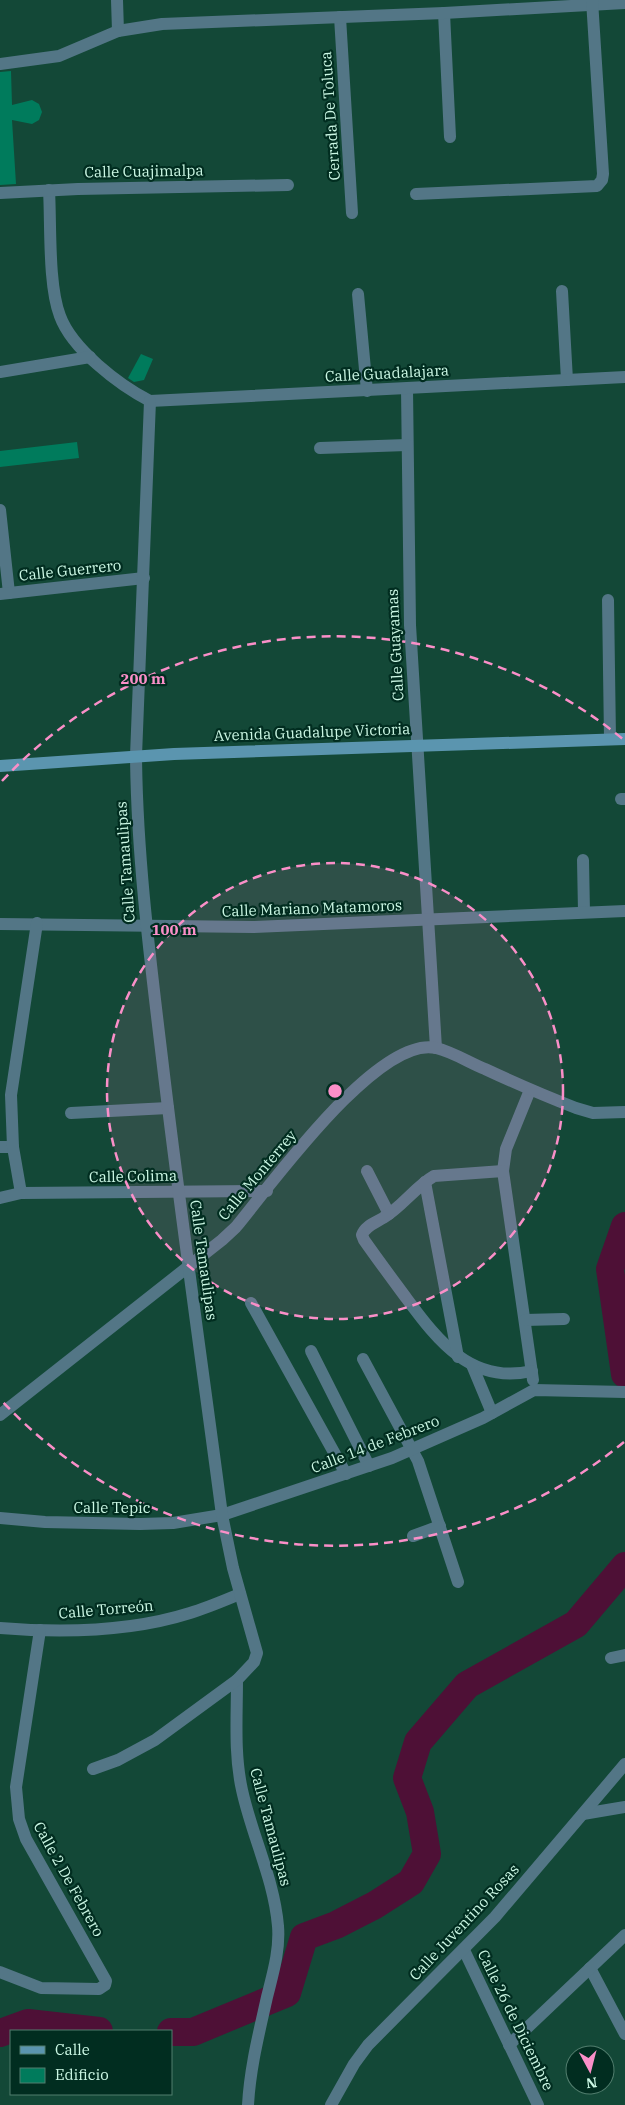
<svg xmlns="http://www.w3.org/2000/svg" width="625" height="2105" font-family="'IBM Plex Serif',serif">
	<rect width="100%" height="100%" fill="#134837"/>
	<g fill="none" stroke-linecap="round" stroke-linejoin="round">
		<!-- river -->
		<g stroke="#4e1036" stroke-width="28">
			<polyline points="625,1226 610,1269 625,1374"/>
			<polyline points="171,2032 193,2032 287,1993 304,1937 336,1925 375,1905 411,1882 427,1854 420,1812 407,1778 418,1742 467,1685 576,1624 625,1566"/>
			<polyline points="0,2033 28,2023 99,2031"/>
		</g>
	</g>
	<!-- building -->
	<g fill="#007b5c">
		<polygon points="11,71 12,105 32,100 39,104 42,112 39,120 32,124 12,120 16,184 0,185 0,72"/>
		<polygon points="141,354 153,359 144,380 134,382 128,378"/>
		<polygon points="77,442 79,458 0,467 0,451"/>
	</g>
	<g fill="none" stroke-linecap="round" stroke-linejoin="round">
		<!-- street -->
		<g stroke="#537686" stroke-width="12">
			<polyline points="117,0 118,31"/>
			<polyline points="444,13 450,137"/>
			<polyline points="340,17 352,213"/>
			<polyline points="0,64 59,56 118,31 162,24 444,13 625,3"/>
			<path d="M 49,190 C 51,224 48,285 60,316 C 72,349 119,385 150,401"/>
			<polyline points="0,193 78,189 288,185"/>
			<polyline points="416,194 597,186 602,180 603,174 592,0"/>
			<polyline points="562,291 567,380"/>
			<polyline points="358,294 367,391"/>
			<polyline points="0,372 90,357"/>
			<polyline points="407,389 410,625 436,1048"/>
			<polyline points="150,401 625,377"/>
			<polyline points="320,448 407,445"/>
			<polyline points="0,510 9,593"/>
			<polyline points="0,594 144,578"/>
			<polyline points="608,600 610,739"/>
			<polyline points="621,799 625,799"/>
			<polyline points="583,860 584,912"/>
			<polyline points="0,924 253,927 625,911"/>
			<polyline points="530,1090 506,1149 503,1171 533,1380"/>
			<polyline points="71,1113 168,1108"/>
			<polyline points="0,1147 13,1147"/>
			<polyline points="367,1171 389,1214"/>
			<path d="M 503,1171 L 434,1176 C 415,1187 402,1207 383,1218 C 375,1223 365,1226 362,1235 L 364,1240 C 378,1260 393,1280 407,1299 C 438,1341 472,1385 532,1371"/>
			<polyline points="425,1182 458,1357"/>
			<polyline points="21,1193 13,1147 11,1095 37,923"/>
			<polyline points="0,1198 21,1193 267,1191"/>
			<polyline points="251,1303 346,1474"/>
			<polyline points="525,1320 564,1319"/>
			<polyline points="311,1351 369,1466"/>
			<polyline points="363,1359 418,1461 458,1582"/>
			<polyline points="472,1365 492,1413"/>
			<path d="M 0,1415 L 222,1240 L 236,1227 C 271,1185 378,1035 436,1048 C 453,1052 470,1063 485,1069 C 515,1083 545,1096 576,1108 L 593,1113 L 625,1112"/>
			<polyline points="0,1518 45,1522 140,1524 173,1523 222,1515 392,1458 483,1418 534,1390 625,1392"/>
			<polyline points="413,1536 440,1526"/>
			<path d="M 0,1628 C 62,1633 130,1632 190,1613 C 207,1608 223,1601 240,1594"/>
			<polyline points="611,1658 625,1655"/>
			<path d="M 237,1680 C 237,1717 234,1754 242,1790 C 252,1836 274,1879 278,1926 C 280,1950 273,1973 267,1997 C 259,2033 250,2068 248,2105"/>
			<path d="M 93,1769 L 118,1760 L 155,1740 L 237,1680 L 254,1662 L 257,1653 L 233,1568 L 222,1515 C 202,1363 180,1211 162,1058 C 150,958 137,857 136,756 L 150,401"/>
			<polyline points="583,1814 625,1807"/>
			<polyline points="464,1950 538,2105"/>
			<polyline points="590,1968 625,2034"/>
			<polyline points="0,1972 41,1988 99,1989 105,1985 106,1981 26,1839 19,1819 16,1787 40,1630"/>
			<polyline points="509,2045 625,1935"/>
			<polyline points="331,2105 354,2064 368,2045 495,1917 625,1764"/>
		</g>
		<!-- secondary -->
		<polyline stroke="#5b95af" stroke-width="12" points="0,766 174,754 625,739"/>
	</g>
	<!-- distance rings -->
	<circle cx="335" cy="1091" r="228" fill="#fa8fc8" fill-opacity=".12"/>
	<g fill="none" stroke="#fa8fc8" stroke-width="2.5" stroke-dasharray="9 6">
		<circle cx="335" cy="1091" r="228"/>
		<path d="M624 1442A455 455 0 0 1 2 1401M2 781A455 455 0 0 1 624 740"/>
	</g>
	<g text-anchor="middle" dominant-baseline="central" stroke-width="4.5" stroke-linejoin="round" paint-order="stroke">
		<!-- street labels -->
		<g font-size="15" fill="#cbf7e4" stroke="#012d20">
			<text transform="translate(330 116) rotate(-94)">Cerrada De Toluca</text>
			<text transform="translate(144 171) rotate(-1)">Calle Cuajimalpa</text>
			<text transform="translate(387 373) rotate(-3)">Calle Guadalajara</text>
			<text transform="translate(70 570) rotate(-6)">Calle Guerrero</text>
			<text transform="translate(395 645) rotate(-93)">Calle Guayamas</text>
			<text transform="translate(312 732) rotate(-2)">Avenida Guadalupe Victoria</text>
			<text transform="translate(125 862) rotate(-94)">Calle Tamaulipas</text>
			<text transform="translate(312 908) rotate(-2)">Calle Mariano Matamoros</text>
			<text transform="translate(257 1175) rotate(-50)">Calle Monterrey</text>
			<text transform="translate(133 1176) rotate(-1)">Calle Colima</text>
			<text transform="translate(204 1260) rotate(82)">Calle Tamaulipas</text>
			<text transform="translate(375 1444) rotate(-21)">Calle 14 de Febrero</text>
			<text x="112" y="1507">Calle Tepic</text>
			<text transform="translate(106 1609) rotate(-5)">Calle Torreón</text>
			<text transform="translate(271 1827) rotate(75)">Calle Tamaulipas</text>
			<text transform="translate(69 1879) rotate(61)">Calle 2 De Febrero</text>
			<text transform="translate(464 1922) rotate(-47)">Calle Juventino Rosas</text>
			<text transform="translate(516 2020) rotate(64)">Calle 26 de Diciembre</text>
		</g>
	</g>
	<circle cx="335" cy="1091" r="8" fill="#fa8fc8" stroke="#012d20" stroke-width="2.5"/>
	<g font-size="15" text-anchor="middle" font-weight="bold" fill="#fa8fc8" stroke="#012d20" stroke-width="4.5" stroke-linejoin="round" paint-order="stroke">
		<text x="143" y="684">200 m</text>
		<text x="174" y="935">100 m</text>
	</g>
	<!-- legend -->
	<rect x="10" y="2030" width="162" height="65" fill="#012d20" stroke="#527e6e"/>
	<rect x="20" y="2046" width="25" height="8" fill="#5b95af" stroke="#527e6e"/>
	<text x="55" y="2055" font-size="15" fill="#cbf7e4">Calle</text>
	<rect x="20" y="2068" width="25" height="15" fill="#007b5c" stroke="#527e6e"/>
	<text x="55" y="2080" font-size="15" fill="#cbf7e4">Edificio</text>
	<!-- north arrow -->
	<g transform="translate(590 2070) rotate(173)"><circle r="24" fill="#012d20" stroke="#527e6e"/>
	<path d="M0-4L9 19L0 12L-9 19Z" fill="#fa8fc8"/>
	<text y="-8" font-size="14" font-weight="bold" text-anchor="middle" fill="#cbf7e4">N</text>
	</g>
</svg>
